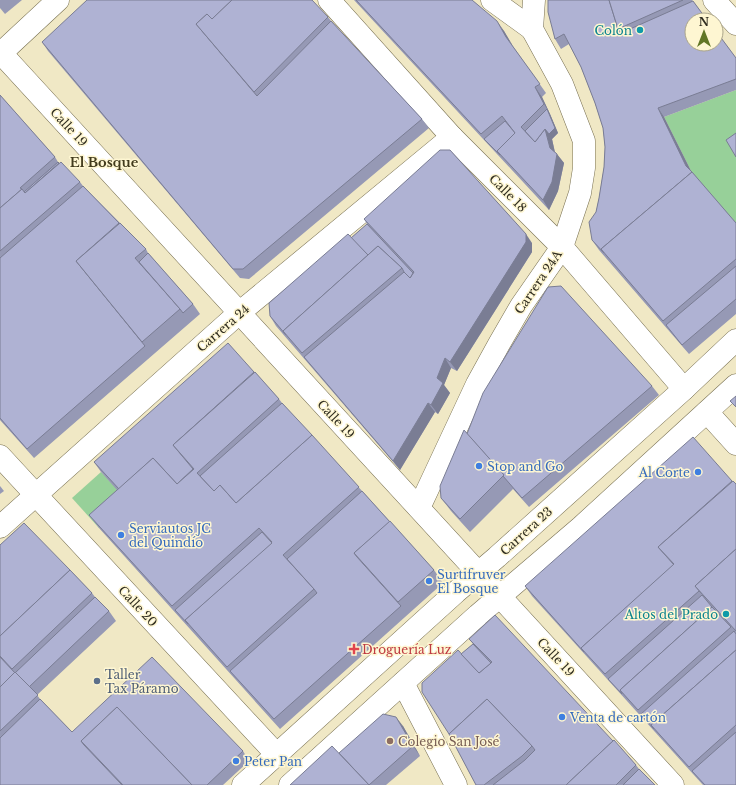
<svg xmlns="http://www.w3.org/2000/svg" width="736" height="785" font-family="'Libre Baskerville',serif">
	<rect width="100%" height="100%" fill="#f0e8c5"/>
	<!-- green -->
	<g fill="#97d099">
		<polygon points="736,90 736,226 693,175 664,117"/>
		<polygon points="101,472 129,502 99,528 72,498"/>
	</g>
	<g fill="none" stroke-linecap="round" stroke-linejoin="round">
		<defs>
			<g id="minor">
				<polyline points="329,0 452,137 562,247 684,389"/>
				<polyline points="492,0 532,29"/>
				<polyline points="714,0 736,24"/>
				<polyline points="0,52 673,785"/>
				<polyline points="0,54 58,0"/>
				<polyline points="707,412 736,444"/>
				<polyline points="0,456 36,495 277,755"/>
				<polyline points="419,508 477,384 499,344 521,306 562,247 580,193 584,168 584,141 562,84 532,29 534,0"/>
				<polyline points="0,527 239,313 452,137"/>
				<polyline points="403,683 456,785"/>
			</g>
			<g id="major">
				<polyline points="243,785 456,592 497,557 684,389 736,340"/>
				<polyline points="290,785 478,615 581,527 736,385"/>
			</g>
		</defs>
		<!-- minor casing -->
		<use href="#minor" stroke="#776f50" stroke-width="23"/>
		<!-- major casing -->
		<use href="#major" stroke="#776f50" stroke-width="23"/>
		<!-- minor -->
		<use href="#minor" stroke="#fff" stroke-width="22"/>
		<!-- major -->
		<use href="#major" stroke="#fff" stroke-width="22"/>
	</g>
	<!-- wall -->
	<g fill="#9699b5">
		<polygon points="0,0 22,0 5,14 0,8"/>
		<polygon points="354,0 472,0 504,31 512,45 546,93 542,97 550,114 558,133 552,139 555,152 564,163 558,191 549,210"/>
		<polygon points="548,0 692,0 736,58 736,90 664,117 691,171 736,223 736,314 689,354 599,250 592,240 596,212 599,198 604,167 605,147 603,128 595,103 581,67 569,44 561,49 555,39"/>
		<polygon points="328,17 331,21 422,119 429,128 249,279 240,278 48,51 42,42"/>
		<polygon points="0,95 55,157 58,162 80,182 83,186 146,249 148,253 193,304 200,314 34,458 0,420"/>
		<polygon points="364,219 532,243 532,252 457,371 451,368 444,385 450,393 438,414 435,412 400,470 276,326 270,316 351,238 367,224"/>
		<polygon points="254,372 279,399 282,403 434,570 443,583 280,729 99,528 89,515 117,490 101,472 94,462"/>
		<polygon points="652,386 659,395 529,507 513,489 470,532 451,511 441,498 467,434"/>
		<polygon points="732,481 736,484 736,785 703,785 532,596 525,586"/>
		<polygon points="0,486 4,491 0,494"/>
		<polygon points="0,545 70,570 92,593 95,597 109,611 116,621 37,695 40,699 72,732 243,751 249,761 223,785 0,785"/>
		<polygon points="469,639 613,741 636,765 639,769 655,785 476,785 449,734 461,654 473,644"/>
		<polygon points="403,726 420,756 386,785 290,785 339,753"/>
	</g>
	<!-- shaded-wall -->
	<g fill="#7a7d94">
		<polygon points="497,21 504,31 513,46 506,37"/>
		<polygon points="535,87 542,97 550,114 558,133 552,139 556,158 550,148 545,129 547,109 544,104"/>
		<polygon points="658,108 664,117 693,175 686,166"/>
		<polygon points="557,154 564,163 558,191 549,210 543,200"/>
		<polygon points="526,234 532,243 532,252 457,371 450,362"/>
		<polygon points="445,358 451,368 444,385 450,393 438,414 431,405 437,378"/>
		<polygon points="428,403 435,412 400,470 393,461"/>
		<polygon points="396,717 403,726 420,756 413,746"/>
	</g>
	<!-- building -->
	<g fill="#afb2d3" stroke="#7a7d94">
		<polygon points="87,0 232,0 212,19 207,14 196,24 257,96 331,21 422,119 243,269 233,269 42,42"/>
		<polygon points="232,0 312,0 328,17 254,92 196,24 207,14 212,19"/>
		<polygon points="356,0 472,0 497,21 506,37 540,84 535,87 544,104 521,127 535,142 545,129 550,148 557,154 552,182 543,200 497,151 515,133 502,116 481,134"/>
		<polygon points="548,0 609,0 618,29 621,33 693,1 707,20 692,20 692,44 716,44 716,31 736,58 736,79 658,108 686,166 692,172 601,249 604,253 592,240 589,222 596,212 599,198 604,167 605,147 603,128 595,103 581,67 564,34 555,39 548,12"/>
		<polygon points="609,0 683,0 618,29"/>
		<polygon points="0,95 55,157 20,188 22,189 0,208"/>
		<polygon points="547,109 555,128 549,134 545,129 535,142 525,131"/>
		<polygon points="505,121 515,133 497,151 500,155 484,139"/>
		<polygon points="736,133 736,157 726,140"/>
		<polygon points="440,150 450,150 526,234 526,242 450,362 445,358 437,378 443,383 431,405 428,403 393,461 304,357 404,272 410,278 414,272 364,219"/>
		<polygon points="58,162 59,163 25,193 24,192"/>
		<polygon points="61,162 80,182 0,251 0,208 22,189 25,193"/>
		<polygon points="692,172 736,223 736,259 663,321 601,249"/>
		<polygon points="83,186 119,223 76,261 145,346 27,449 0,418 0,258"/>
		<polygon points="120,223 146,249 135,258 180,309 142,342 76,261"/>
		<polygon points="367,224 413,273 410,278 404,272 402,268 378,246 368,255 351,238"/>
		<polygon points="348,234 368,255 283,331 286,335 270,316 269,303"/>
		<polygon points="378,246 402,268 302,353 283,331"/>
		<polygon points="148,253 193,304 183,313 180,309 139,262"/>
		<polygon points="736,266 736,299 682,345 666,325"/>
		<polygon points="561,286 652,386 522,498 503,476 504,475 467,434 483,393 548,287"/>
		<polygon points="228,343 254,372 173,445 193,469 177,484 153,458 119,489 94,462"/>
		<polygon points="255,372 279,399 197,473 214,491 220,485 236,503 312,435 359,487 283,555 314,589 227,667 185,620 272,542 259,528 172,606 89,515 153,458 177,484 194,469 173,445"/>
		<polygon points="736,396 736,407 730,401"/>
		<polygon points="282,403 312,435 236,503 220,485 214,491 200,476"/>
		<polygon points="464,430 504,475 460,519 441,498 440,486"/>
		<polygon points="693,437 732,481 658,547 674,565 581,648 584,652 525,586"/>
		<polygon points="733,481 736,484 736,549 695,586 702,594 699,591 605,674 581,648 674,564 658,547"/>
		<polygon points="362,491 390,522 354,553 357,557 401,606 274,719 230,671 317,593 314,589 287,559"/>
		<polygon points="390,521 434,570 398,602 354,553"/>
		<polygon points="24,523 70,570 0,636 0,545"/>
		<polygon points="262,532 272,543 185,620 188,624 175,610"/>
		<polygon points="736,549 736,631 695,586"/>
		<polygon points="70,570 92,593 12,669 0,656 0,636"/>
		<polygon points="702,595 712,607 620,690 622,694 608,679"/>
		<polygon points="95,597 109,611 29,687 15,672 0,687 0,657 15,673"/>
		<polygon points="712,607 731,627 638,710 620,690"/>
		<polygon points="495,615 613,741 566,785 493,785 525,760 535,750 532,746 487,699 449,734 422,692 422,683 458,650 479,673 492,662 469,639"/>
		<polygon points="734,631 736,634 736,650 651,725 654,729 641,714"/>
		<polygon points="473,644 491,663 479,673 461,654"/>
		<polygon points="736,650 736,725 689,767 651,725"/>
		<polygon points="152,657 243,751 207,785 192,785 117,707 81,741 84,745 122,785 0,785 0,738 40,699 72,732"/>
		<polygon points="15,672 38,695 0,731 0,687"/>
		<polygon points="487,699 532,746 522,756 484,785 476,785 449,734"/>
		<polygon points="117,707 192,785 123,785 81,741"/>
		<polygon points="383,714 396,717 413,746 369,785 339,753"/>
		<polygon points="736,732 736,785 705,785 692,771"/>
		<polygon points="614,740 636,765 616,785 566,785"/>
		<polygon points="332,746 369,785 290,785"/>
		<polygon points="639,769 655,785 623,785"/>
	</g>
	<!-- markers -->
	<g fill="#0f9aa8" stroke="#fef6d2" stroke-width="1.5">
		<circle cx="640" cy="30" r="4"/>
		<circle cx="726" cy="614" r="4"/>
	</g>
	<g fill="#3f7fe0" stroke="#fef6d2" stroke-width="1.5">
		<circle cx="479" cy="466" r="4"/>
		<circle cx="698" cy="472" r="4"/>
		<circle cx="121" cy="535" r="4"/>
		<circle cx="429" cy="581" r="4"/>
		<circle cx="562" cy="717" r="4"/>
		<circle cx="236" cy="761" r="4"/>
	</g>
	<path fill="#e0444e" stroke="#fef6d2" stroke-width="1.5" d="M352 643h4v4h4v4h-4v4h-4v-4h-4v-4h4z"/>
	<circle fill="#5c6f8a" stroke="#fef6d2" stroke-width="1.5" cx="97" cy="681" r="4"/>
	<circle fill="#8d6e63" stroke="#fef6d2" stroke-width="1.5" cx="390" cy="741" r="4"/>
	<g text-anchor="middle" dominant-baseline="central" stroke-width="3" stroke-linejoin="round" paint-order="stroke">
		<!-- culture labels -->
		<g font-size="12" fill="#0d838f" stroke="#fef6d2" text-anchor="end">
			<text x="632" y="30">Colón</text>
			<text x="718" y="614">Altos del Prado</text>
		</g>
		<!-- street labels -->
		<g font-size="12" fill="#312e21" stroke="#fef6d2">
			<text transform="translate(69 127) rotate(47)">Calle 19</text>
			<text transform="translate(508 193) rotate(45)">Calle 18</text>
			<text transform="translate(538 282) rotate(-56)">Carrera 24A</text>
			<text transform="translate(223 328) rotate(-41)">Carrera 24</text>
			<text transform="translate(336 419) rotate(47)">Calle 19</text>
			<text transform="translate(526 531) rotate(-42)">Carrera 23</text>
			<text transform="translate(138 606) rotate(47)">Calle 20</text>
			<text transform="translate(556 657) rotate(47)">Calle 19</text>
		</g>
		<!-- shop labels -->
		<g font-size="12" fill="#366cbe" stroke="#fef6d2" text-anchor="start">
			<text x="487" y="466">Stop and Go</text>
			<text x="690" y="472" text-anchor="end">Al Corte</text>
			<text x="129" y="528">Serviautos JC<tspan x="129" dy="14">del Quindío</tspan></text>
			<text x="437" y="574">Surtifruver<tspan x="437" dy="14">El Bosque</tspan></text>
			<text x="570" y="717">Venta de cartón</text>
			<text x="244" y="761">Peter Pan</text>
		</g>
		<!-- health labels -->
		<g font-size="12" fill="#be3a42" stroke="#fef6d2" text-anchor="start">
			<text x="362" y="649">Droguería Luz</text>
		</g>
		<!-- service labels -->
		<g font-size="12" fill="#4e5e75" stroke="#fef6d2" text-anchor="start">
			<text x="105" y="674">Taller<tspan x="105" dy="14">Tax Páramo</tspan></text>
		</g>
		<!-- education labels -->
		<g font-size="12" fill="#785e54" stroke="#fef6d2" text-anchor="start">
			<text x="398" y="741">Colegio San José</text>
		</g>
		<!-- neighbourhood labels -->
		<g font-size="13" font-weight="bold" fill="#423b1d" stroke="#fef6d2">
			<text x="104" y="162">El Bosque</text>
		</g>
	</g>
	<!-- north arrow -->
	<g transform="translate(704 32)"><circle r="19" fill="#fef6d2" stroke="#aca68b"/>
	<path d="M0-3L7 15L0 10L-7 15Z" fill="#627625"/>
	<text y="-6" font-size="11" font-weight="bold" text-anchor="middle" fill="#312e21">N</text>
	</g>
</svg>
